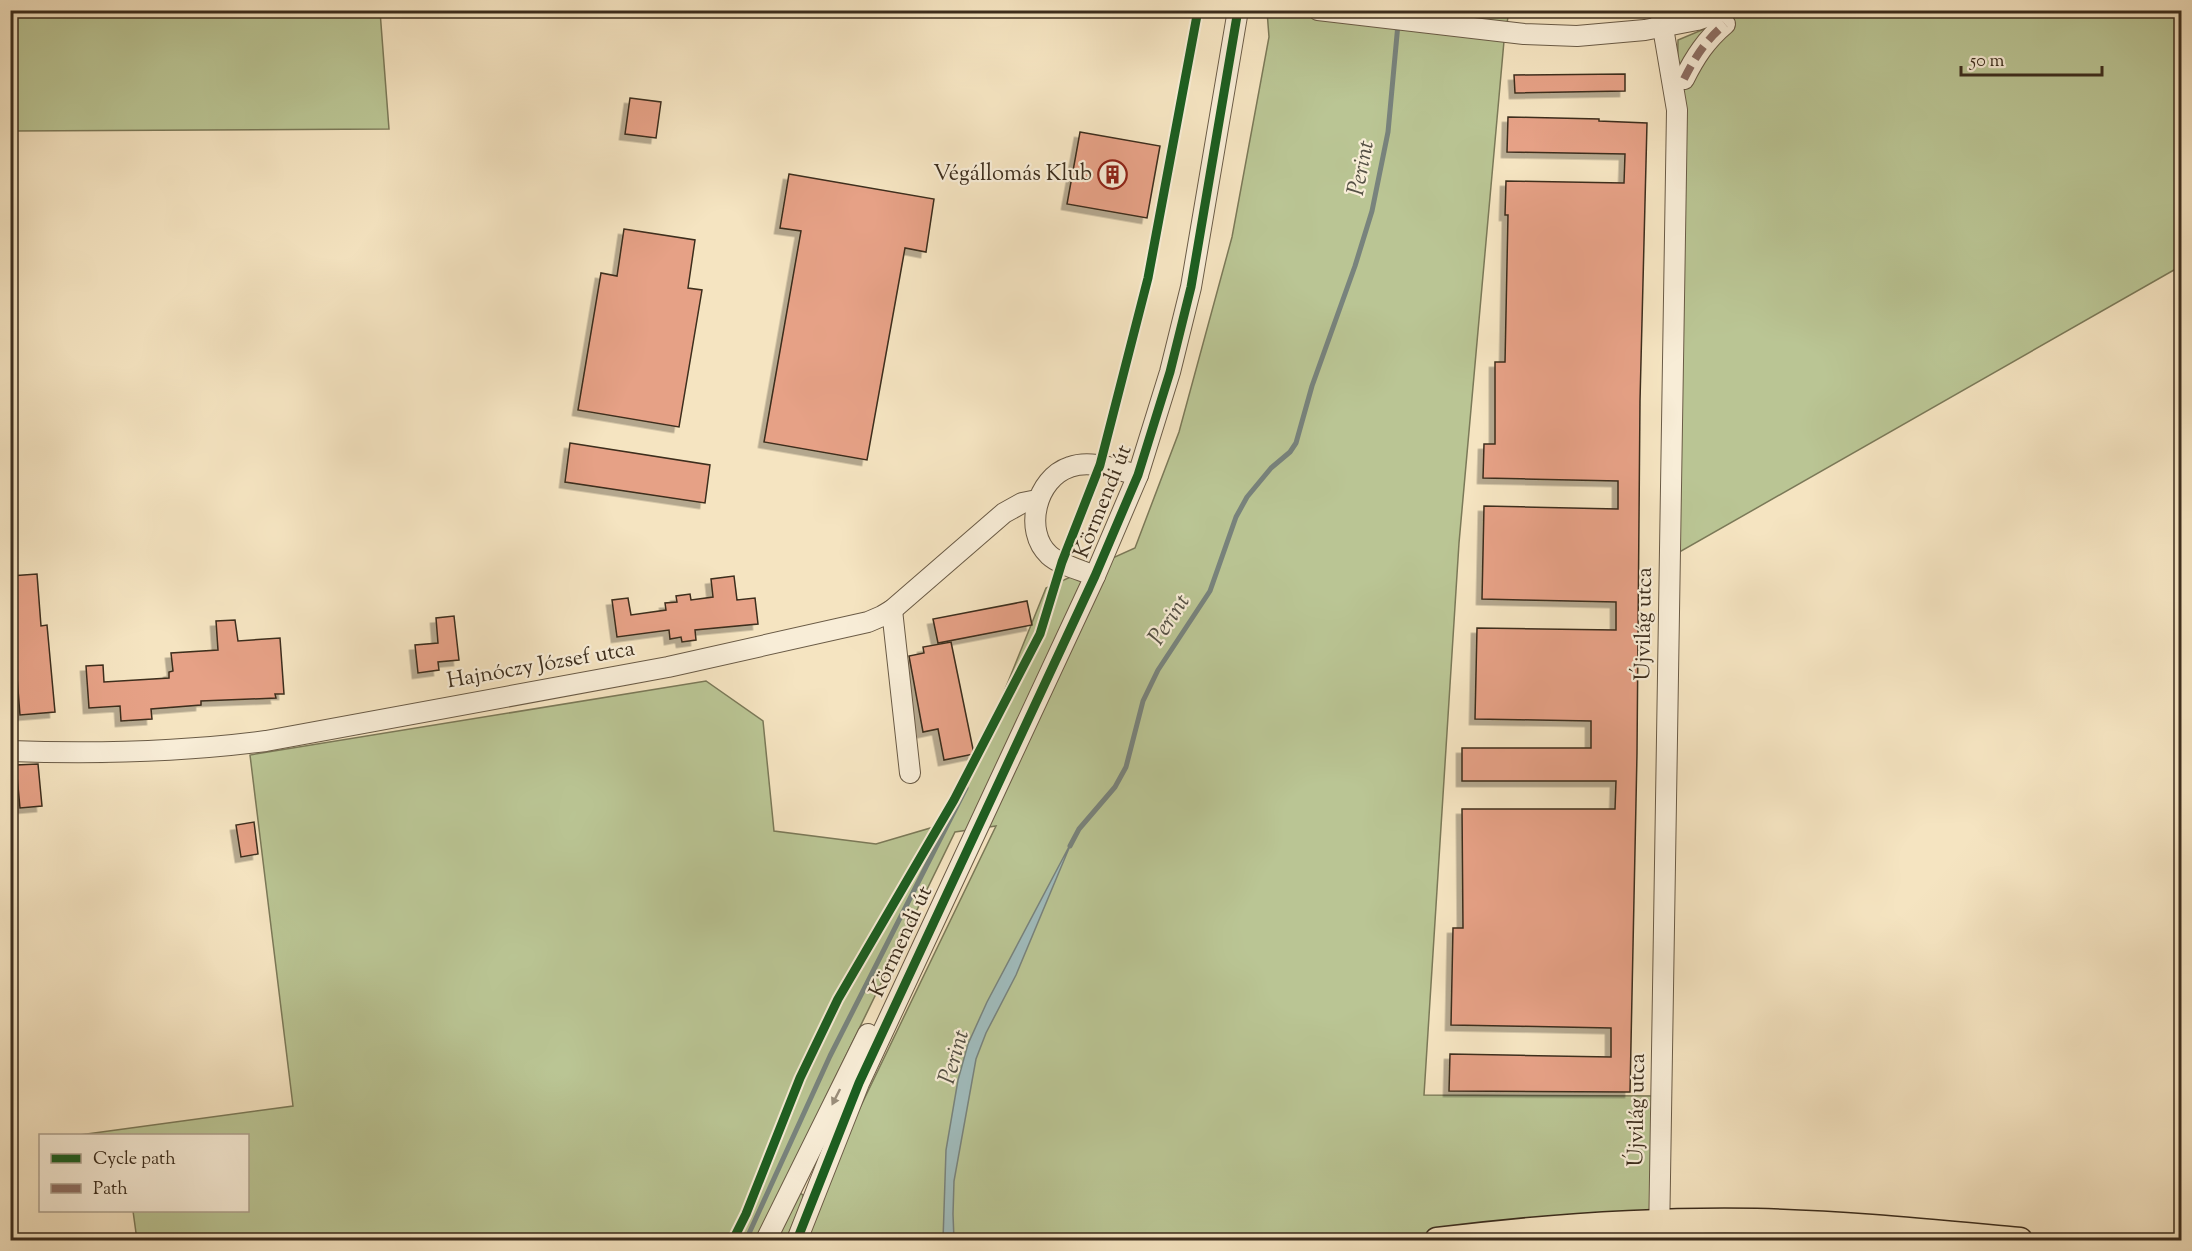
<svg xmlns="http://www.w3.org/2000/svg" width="2192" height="1251" font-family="'Sorts Mill Goudy',serif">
	<defs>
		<filter id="shadow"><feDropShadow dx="-5.5" dy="5.5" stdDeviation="0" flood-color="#0004"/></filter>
	</defs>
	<rect width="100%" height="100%" fill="#f5e4c1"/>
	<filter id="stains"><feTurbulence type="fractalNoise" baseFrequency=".00333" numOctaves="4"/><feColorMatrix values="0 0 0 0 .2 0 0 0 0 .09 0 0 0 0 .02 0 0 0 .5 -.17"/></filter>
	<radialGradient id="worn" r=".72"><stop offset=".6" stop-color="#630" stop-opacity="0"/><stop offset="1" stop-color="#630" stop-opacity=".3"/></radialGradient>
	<!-- green -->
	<g fill="#bac594" stroke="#7b7958" stroke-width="1.5">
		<polygon points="10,11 380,11 389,129 11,131"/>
		<polygon points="1267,11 1509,11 1504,41 1459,543 1424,1095 1668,1096 1661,1240 807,1240 842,1145 996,826 955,832 756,1240 137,1240 133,1211 248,1210 248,1136 72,1136 293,1106 250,755 706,681 763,721 774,831 876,844 937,826 987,734 1046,588 1135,548 1179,432 1232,237 1269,37"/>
		<polygon points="1747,11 2181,11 2181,266 1676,554 1676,156 1678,40"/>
		<polygon points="800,1193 803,1195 803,1199 786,1240 774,1240"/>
	</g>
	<!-- water -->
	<polygon fill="#a0bcbd" stroke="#78837d" stroke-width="1.5" points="1072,841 1016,975 986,1033 976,1059 954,1181 953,1214 954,1240 943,1240 946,1150 958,1080 968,1044 987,1002"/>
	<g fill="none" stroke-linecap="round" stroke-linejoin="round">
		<!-- stream -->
		<g stroke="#78837d" stroke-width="5">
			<polyline points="1070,846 1079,829 1115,787 1126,767 1143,701 1158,670 1210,591 1236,517 1247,497 1271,468 1290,452 1296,443 1312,386 1355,266 1372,211 1388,132 1398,24"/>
			<polyline points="746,1240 830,1056 966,788"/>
		</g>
	</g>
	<!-- building -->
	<g fill="#e6a186" stroke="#3c2d1d" stroke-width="1.5" filter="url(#shadow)">
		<polygon points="1625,74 1625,91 1515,93 1514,75"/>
		<polygon points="630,98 661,102 656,138 625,134"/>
		<polygon points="1508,117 1599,119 1599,121 1647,123 1640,401 1637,753 1630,1092 1449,1091 1450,1054 1611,1057 1611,1028 1451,1025 1453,928 1463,928 1462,809 1615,809 1616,781 1462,781 1462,748 1591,748 1591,721 1475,719 1477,628 1616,630 1616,602 1482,599 1484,506 1618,509 1618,481 1483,478 1484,444 1495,444 1495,362 1505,362 1508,215 1505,215 1506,181 1624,183 1625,154 1507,152"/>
		<polygon points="1080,132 1160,146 1147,218 1067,204"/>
		<polygon points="789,174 934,199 926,252 905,248 867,460 764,442 801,231 780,228"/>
		<polygon points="624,229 695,240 688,288 702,290 679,427 578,410 601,273 617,276"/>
		<polygon points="570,443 710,465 705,503 565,482"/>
		<polygon points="37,574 41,626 47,625 55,712 20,715 13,626 10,627 10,576"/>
		<polygon points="734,576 737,600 755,598 758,624 695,630 696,640 682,642 681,637 670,639 669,630 617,637 612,600 628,598 631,615 666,610 665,603 677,602 676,596 690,594 691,600 713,597 711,579"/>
		<polygon points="1027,601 1032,625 938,643 933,619"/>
		<polygon points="454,616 459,660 438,662 439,670 418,673 415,645 438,643 436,618"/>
		<polygon points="235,620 238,641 280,638 284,694 275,694 276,698 201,701 201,705 151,709 152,719 121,721 120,706 89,708 86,666 103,665 104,682 169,678 169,672 173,671 171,653 218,650 216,621"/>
		<polygon points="951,642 974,754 944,760 938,729 923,732 909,656 924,653 923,647"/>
		<polygon points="38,764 42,806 20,808 16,765"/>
		<polygon points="254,822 258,854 241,857 236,825"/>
	</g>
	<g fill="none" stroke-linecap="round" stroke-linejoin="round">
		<defs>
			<g id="minor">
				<polyline points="1318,10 1524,34 1577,36 1645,30 1697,20 1726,10"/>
				<path d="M 1684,79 C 1695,57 1706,40 1725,24"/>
				<path d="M 1095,576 C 1081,570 1060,565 1049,555 C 1023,531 1036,478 1070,467 C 1091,459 1117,470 1138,475"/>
				<polyline points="892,610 910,773"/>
				<path d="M 10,751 C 96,754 181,752 266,741 L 668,667 L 868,622 L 882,616 L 892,610 L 1004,513 L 1022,503 L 1037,500"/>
				<polyline points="766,1240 868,1034"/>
				<polyline points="797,1240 859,1083 1095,576 1138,475 1170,372 1191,287 1238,10"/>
				<polyline points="1659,1240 1677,110 1660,10"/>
			</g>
			<path id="major" d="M 1437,1240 C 1543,1227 1649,1219 1756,1221 C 1844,1223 1932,1232 2020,1240"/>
		</defs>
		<!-- minor casing -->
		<use href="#minor" stroke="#6a5b46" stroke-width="22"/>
		<!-- major casing -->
		<use href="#major" stroke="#3c2d1d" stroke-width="27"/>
		<!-- minor -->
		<use href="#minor" stroke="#f8edd7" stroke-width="20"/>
		<!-- major -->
		<use href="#major" stroke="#f5e4c1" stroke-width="24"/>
		<!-- quiet -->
		<g stroke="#8d6e63" stroke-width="8" stroke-dasharray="15 8" stroke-linecap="butt">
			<polyline points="1449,12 1455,10"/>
			<polyline points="1470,15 1471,10"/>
			<path d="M 1684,79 C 1695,57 1706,40 1725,24"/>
		</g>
		<defs>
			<g id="cycleway">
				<polyline points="733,1240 746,1214 800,1078 838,999 954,800 1040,634 1062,562 1100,465 1148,278 1198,10"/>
				<polyline points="797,1240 859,1083 1095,576 1138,475 1170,372 1191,287 1238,10"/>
			</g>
		</defs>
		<!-- cycleway casing -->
		<use href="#cycleway" stroke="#f8edd7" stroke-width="13"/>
		<!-- cycleway -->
		<use href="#cycleway" stroke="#1b5e20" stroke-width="9"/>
	</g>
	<!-- one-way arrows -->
	<defs><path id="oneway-solid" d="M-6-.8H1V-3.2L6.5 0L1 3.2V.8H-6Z" transform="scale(1.5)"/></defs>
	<use fill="#9a8d7a" href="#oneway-solid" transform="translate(836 1097) rotate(117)"/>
	<!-- icons -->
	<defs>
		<symbol id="building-ring" viewBox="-11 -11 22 22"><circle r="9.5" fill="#f8edd7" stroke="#8f2418" stroke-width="1.5"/><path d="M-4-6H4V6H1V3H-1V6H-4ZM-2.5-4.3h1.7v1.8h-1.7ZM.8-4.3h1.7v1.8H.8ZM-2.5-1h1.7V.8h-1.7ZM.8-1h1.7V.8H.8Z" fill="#8f2418"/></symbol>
	</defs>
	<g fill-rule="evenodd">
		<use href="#building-ring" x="1096" y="158" width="33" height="33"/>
	</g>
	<g text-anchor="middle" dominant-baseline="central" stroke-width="4.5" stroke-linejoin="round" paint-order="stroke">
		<!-- poi labels -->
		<g font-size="22" fill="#3c2d1d" stroke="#f8edd7" text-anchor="end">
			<text x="1092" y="175">Végállomás Klub</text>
		</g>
		<!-- street labels -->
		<g font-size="22" fill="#3c2d1d" stroke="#f8edd7">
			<text transform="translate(1104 502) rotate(-68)">Körmendi út</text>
			<text transform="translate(1645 624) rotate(-89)">Újvilág utca</text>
			<text transform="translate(541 666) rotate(-10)">Hajnóczy József utca</text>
			<text transform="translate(902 942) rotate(-65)">Körmendi út</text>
			<text transform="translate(1638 1110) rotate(-89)">Újvilág utca</text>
		</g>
		<!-- water labels -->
		<g font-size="24" font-style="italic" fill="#555145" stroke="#f8edd7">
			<text transform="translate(1362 168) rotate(-79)">Perint</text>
			<text transform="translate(1170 620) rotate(-57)">Perint</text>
			<text transform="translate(955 1057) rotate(-74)">Perint</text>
		</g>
	</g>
	<!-- margin -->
	<rect width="2192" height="1251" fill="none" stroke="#f5e4c1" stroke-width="36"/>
	<rect x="12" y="12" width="2168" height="1227" fill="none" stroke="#3c2d1d" stroke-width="3"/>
	<rect x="18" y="18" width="2156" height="1215" fill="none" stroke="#3c2d1d" stroke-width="1.5"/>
	<!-- legend -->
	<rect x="39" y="1134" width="210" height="78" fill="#f8edd7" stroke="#ada08d" stroke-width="1.5"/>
	<rect x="51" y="1154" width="30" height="9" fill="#1b5e20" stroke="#ada08d" stroke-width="1.5"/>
	<text x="93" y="1164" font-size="18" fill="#3c2d1d">Cycle path</text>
	<rect x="51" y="1184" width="30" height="9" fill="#8d6e63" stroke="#ada08d" stroke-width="1.5"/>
	<text x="93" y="1194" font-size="18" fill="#3c2d1d">Path</text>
	<!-- scale -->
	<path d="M1961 66v9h141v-9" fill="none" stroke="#3c2d1d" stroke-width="3"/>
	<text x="1970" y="66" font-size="18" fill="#3c2d1d" stroke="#f8edd7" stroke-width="4.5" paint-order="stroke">50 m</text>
	<rect width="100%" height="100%" filter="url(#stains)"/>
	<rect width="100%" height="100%" fill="url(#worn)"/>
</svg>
